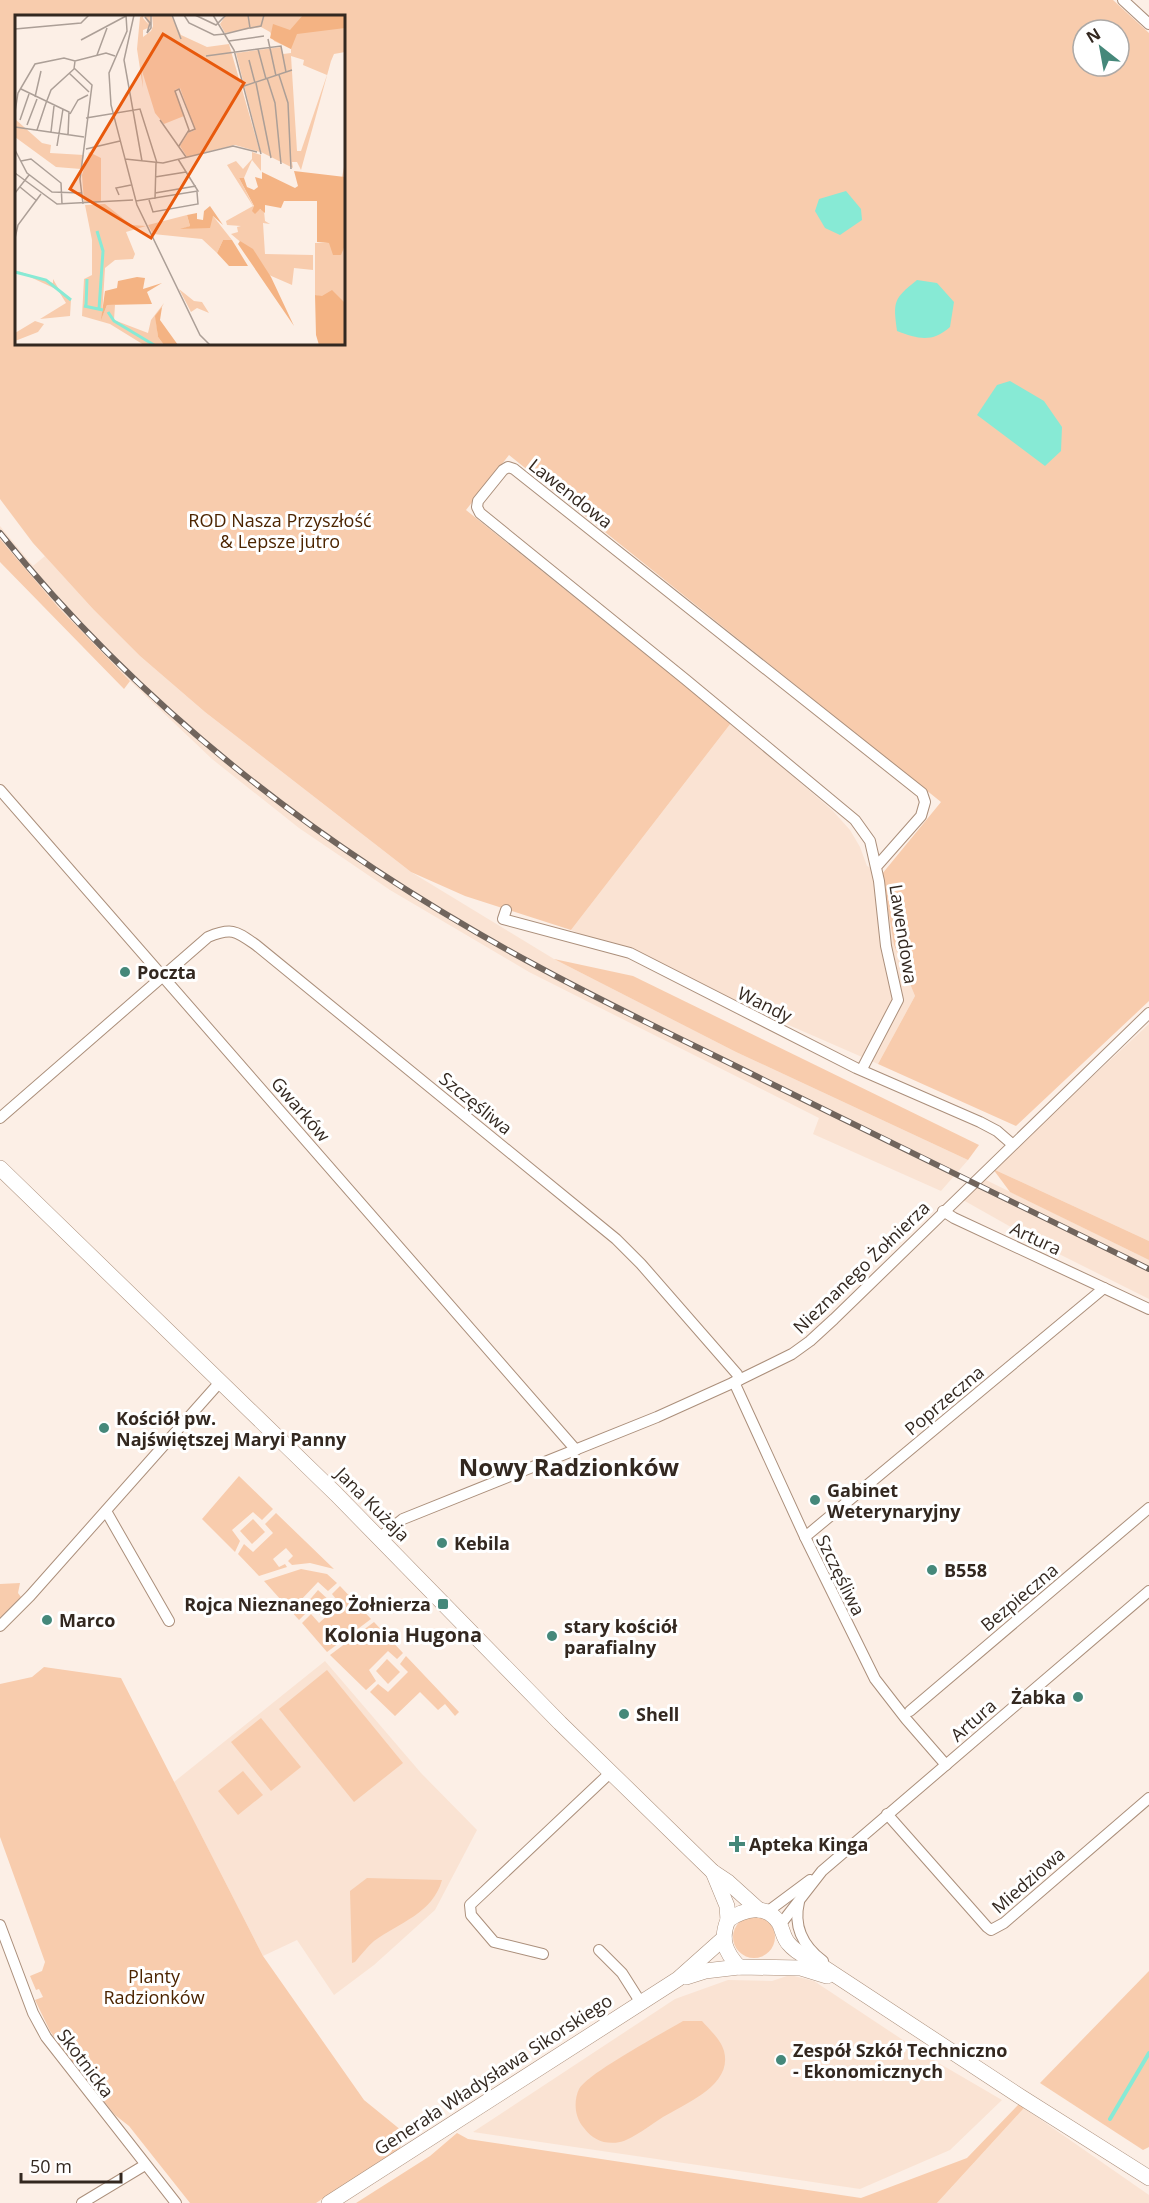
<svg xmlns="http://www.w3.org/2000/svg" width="1149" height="2203" font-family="'Open Sans',sans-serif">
	<rect width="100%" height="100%" fill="#fcefe6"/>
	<!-- built -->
	<g fill="#fae3d3">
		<polygon points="0,526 33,566 45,556 93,609 140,656 205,712 411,872 554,959 736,1052 968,1160 941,1191 813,1134 819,1118 529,972 390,890 299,828 212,759 130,681 58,607 0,539"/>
		<polygon points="731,723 833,811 850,830 860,847 867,866 882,874 894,945 915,996 878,1064 571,930"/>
		<polygon points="1149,1024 1149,1241 993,1169"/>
		<polygon points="984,1179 1149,1260 1149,1299 1059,1254 963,1200"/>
		<polygon points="325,1661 421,1773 477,1830 435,1910 374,1965 334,1995 297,1940 263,1956 174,1782"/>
		<polygon points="790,1975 814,1981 930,2058 1002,2100 950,2150 860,2189 473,2132 675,1999 728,1980 772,1981"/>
		<polygon points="1024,2108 1149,2195 1149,2203 937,2203"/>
	</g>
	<!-- green -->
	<g fill="#f8ccad" fill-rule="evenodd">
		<path d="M 0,0 L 1113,0 L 1149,33 L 1149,1001 L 1016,1126 L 878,1064 L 915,996 L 894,945 L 882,874 L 941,802 L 509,455 L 466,510 L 731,723 L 571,930 L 465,896 L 411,872 L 205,712 L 140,656 L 93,609 L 33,543 L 0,499 ZM 16,16 L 344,16 L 344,344 L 16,344 ZM 1083,30 L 1119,30 L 1119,66 L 1083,66 Z"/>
		<polygon points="0,539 58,607 130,681 124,689 0,562"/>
		<polygon points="554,959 633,976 979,1145 968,1160 736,1052"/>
		<polygon points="993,1169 1149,1241 1149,1260 1010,1192"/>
		<polygon points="239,1476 273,1509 262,1520 253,1512 232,1530 240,1541 235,1552 202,1519"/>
		<polygon points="276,1513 334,1569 310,1563 292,1565 288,1561 293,1556 286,1548 273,1559 279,1567 285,1564 287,1567 259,1576 238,1554 244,1544 253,1552 273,1533 265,1524"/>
		<polygon points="253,1519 265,1532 252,1544 240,1531"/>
		<polygon points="301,1569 327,1574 337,1583 328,1591 318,1582 299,1602 308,1611 299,1620 264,1581"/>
		<polygon points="20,1583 18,1593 21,1597 0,1618 0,1584"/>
		<polygon points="340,1586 371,1619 327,1652 302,1623 311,1614 319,1623 340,1604 332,1594"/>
		<polygon points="318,1590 332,1603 320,1615 307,1603"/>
		<polygon points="374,1622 403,1653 397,1659 388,1651 369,1670 376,1681 366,1690 330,1655"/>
		<polygon points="406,1656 459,1712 455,1716 445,1704 438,1710 420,1692 395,1716 370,1692 378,1684 388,1692 408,1672 400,1664"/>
		<polygon points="387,1659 400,1672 388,1684 376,1671"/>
		<polygon points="44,1667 121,1678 263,1956 364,2100 407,2135 399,2149 316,2203 190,2203 129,2126 115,2115 65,2053 50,2031 35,2000 43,1997 39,1989 36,1990 30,1976 42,1971 45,1962 0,1837 0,1684 32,1677"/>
		<polygon points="327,1670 403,1763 354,1802 279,1709"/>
		<polygon points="261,1718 301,1767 271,1791 231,1742"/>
		<polygon points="243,1771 263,1795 238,1815 218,1791"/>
		<path d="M 367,1878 L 442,1880 C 433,1913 399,1923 374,1941 C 367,1947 361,1955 355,1962 L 352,1963 L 350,1891 Z"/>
		<circle cx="754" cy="1937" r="21"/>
		<polygon points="1149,1971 1149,2147 1143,2150 1040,2083"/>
		<path d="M 683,2021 L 702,2021 C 710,2030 721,2040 724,2051 C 733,2085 686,2103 663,2117 C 652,2124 631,2140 620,2142 C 605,2145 593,2140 584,2128 C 575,2118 573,2102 579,2089 C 588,2073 663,2033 683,2021 Z"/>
		<polygon points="1019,2104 1024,2108 937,2203 356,2203 430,2156 457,2133 468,2139 861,2198 967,2158"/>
	</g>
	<!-- water -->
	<g fill="#87ead5">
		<polygon points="846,191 861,209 862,220 840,235 825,228 815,211 819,199"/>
		<path d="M 917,280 L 937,283 L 954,302 L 950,327 C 932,343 918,339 897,331 C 893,302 893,299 917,280 Z"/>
		<polygon points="1010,381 1044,401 1062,427 1061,451 1045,466 977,415 997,385"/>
	</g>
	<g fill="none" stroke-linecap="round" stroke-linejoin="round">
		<!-- stream -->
		<polyline stroke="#87ead5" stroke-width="4" points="1110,2119 1149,2053"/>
		<defs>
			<g id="street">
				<polyline points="1123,0 1149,24"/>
				<polyline points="0,790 576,1450"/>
				<polyline points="506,910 503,919 630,953 856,1068 980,1122 997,1131 1012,1144"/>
				<polyline points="862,1069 898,1000 886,946 879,881 870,841 855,820 685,679 480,513 477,507 478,501 503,470 508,467 514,469 922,793 925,802 921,816 876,867"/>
				<path d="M 0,1118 L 208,937 C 232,927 236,931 256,945 L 616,1239 L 641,1264 L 737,1374 L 739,1380"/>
				<polyline points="943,1211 954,1218 1149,1309"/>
				<polyline points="734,1382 805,1537 875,1679 906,1719 946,1765"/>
				<polyline points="106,1511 169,1621"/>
				<polyline points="805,1537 1104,1288"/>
				<polyline points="379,1538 403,1519 657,1417 739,1380 792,1354 810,1341 834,1319 1149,1013"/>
				<polyline points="0,1626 30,1596 220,1382"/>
				<polyline points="910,1711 1149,1508"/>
				<polyline points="887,1814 987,1927 991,1930 1004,1923 1149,1798"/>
				<path d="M 799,1902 C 793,1927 803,1946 823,1961"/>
				<polyline points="767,1912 810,1880"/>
				<polyline points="0,1925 33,2013 46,2037 176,2203"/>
				<polyline points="780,1925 822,1871 1149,1591"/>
				<polyline points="599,1950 622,1973 641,2003"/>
				<polyline points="543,1954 494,1942 471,1915 470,1905 610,1773"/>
				<polyline points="82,2203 145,2165"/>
			</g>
			<g id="secondary">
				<polyline points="0,1168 336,1494 560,1723 713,1872 728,1882 759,1910"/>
				<polyline points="713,1872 727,1906 728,1920"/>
				<path d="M 739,1967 C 725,1952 720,1939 728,1920 C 744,1909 767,1903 779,1923 C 783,1930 783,1938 789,1944 C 796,1953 807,1957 817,1963 L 1021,2097 L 1149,2178"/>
				<polyline points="686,1977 705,1971 739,1967 801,1968 827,1976"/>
				<polyline points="329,2203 678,1979 724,1938"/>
			</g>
		</defs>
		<!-- street casing -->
		<use href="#street" stroke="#ab8f7b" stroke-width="12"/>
		<!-- secondary casing -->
		<use href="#secondary" stroke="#ab8f7b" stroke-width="16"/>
		<!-- street -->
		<use href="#street" stroke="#fff" stroke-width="10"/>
		<!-- secondary -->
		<use href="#secondary" stroke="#fff" stroke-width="15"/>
		<defs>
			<path id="rail" d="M 0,533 C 146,715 331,855 535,965 C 614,1008 696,1046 776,1086 C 901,1147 1025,1208 1149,1269"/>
		</defs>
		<!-- rail casing -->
		<use href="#rail" stroke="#71655d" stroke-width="6"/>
		<!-- rail -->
		<use href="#rail" stroke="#fff" stroke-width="4" stroke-dasharray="11" stroke-linecap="butt"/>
	</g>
	<!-- markers -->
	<g fill="#45887a" stroke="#fff" stroke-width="2">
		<circle cx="125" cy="972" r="6"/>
		<circle cx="104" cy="1428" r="6"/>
		<circle cx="815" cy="1500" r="6"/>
		<circle cx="442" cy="1543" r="6"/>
		<circle cx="932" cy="1570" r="6"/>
		<rect x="437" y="1598" width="12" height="12" rx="3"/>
		<circle cx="47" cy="1620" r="6"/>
		<circle cx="552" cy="1636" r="6"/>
		<circle cx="1078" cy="1697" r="6"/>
		<circle cx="624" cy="1714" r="6"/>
		<path d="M734 1835h6v6h6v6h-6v6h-6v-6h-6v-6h6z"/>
		<circle cx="781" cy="2060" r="6"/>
	</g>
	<g text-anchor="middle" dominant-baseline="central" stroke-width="6" stroke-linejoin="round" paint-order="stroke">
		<!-- street labels -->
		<g font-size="18" fill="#332820" stroke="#fff">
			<text transform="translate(571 493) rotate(38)">Lawendowa</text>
			<text transform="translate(904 934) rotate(81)">Lawendowa</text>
			<text transform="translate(765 1004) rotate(26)">Wandy</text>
			<text transform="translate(476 1103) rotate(39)">Szczęśliwa</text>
			<text transform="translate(301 1109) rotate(49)">Gwarków</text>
			<text transform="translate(1036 1238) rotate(25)">Artura</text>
			<text transform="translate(861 1267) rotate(-44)">Nieznanego Żołnierza</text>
			<text transform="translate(944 1400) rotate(-40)">Poprzeczna</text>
			<text transform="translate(373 1504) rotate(45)">Jana Kużaja</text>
			<text transform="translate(841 1575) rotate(64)">Szczęśliwa</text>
			<text transform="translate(1019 1597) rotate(-40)">Bezpieczna</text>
			<text transform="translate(973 1720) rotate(-41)">Artura</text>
			<text transform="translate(1028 1880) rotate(-41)">Miedziowa</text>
			<text transform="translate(86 2063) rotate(53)">Skotnicka</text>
			<text transform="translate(493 2074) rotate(-33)">Generała Władysława Sikorskiego</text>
		</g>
		<!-- park labels -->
		<g font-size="18" fill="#4c2400" stroke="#fff">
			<text x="280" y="520">ROD Nasza Przyszłość<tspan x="280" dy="21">&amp; Lepsze jutro</tspan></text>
			<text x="154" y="1976">Planty<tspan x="154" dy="21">Radzionków</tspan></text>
		</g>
		<!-- poi labels -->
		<g font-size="18" font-weight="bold" fill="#332820" stroke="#fff" text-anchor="start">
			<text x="137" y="972">Poczta</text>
			<text x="116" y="1418">Kościół pw.<tspan x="116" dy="21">Najświętszej Maryi Panny</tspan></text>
			<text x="827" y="1490">Gabinet<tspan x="827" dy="21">Weterynaryjny</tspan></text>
			<text x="454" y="1543">Kebila</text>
			<text x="944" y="1570">B558</text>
			<text x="431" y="1604" text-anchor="end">Rojca Nieznanego Żołnierza</text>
			<text x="59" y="1620">Marco</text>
			<text x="564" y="1626">stary kościół<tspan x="564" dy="21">parafialny</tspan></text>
			<text x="1066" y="1697" text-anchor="end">Żabka</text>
			<text x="636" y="1714">Shell</text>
			<text x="749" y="1844">Apteka Kinga</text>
			<text x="793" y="2050">Zespół Szkół Techniczno<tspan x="793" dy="21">- Ekonomicznych</tspan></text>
		</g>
		<!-- neighbourhood labels -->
		<g font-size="20" font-weight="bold" fill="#332820" stroke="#fff">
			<text x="403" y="1634">Kolonia Hugona</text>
		</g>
		<!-- district labels -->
		<g font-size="24" font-weight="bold" fill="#332820" stroke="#fff">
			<text x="569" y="1466">Nowy Radzionków</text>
		</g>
	</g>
	<!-- overview -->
	<g transform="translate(15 15)">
		<rect width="330" height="330" fill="#fcefe6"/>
		<path d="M 129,0 L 128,3 L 134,10 L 129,1 L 135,0 L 136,10 L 132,17 L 133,13 L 128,15 L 128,22 L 136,16 L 138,11 L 137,0 L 156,0 L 166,20 L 192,32 L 214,29 L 245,137 L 220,130 L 172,142 L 165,131 L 173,118 L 180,115 L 165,73 L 160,75 L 169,101 L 149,109 L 140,98 L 127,56 L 128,73 L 122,34 L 125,2 ZM 211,0 L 330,0 L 330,37 L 319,39 L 316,46 L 286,155 L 282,147 L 277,147 L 278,153 L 246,137 L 221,38 L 266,32 L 268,39 L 276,38 L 276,34 L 259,26 L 255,17 L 246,12 L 210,18 L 205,9 ZM 276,41 L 289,45 L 288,50 L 312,60 L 286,136 L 282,136 ZM 0,104 L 27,128 L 36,130 L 35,138 L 69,140 L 66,154 L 41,152 L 0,122 ZM 74,137 L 86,143 L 86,187 L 69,187 L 67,160 ZM 237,137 L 246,140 L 246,156 L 237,145 L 229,163 L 224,163 L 239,192 L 249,196 L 250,206 L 255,209 L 248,208 L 250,239 L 298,240 L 298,255 L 279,253 L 277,270 L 254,260 L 241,240 L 216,219 L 223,217 L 222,212 L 226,211 L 212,210 L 211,206 L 238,191 L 212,150 L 221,146 L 228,154 L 237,144 ZM 330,147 L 329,162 L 330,330 L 307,282 L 300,280 L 300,228 L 314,228 ZM 90,189 L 116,210 L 131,211 L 111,217 L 120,239 L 118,244 L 100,245 L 90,253 L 87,302 L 92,290 L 100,290 L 99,305 L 133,318 L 136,305 L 149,288 L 141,304 L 143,322 L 149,330 L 129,330 L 95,309 L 67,301 L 69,264 L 77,260 L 77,225 L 70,190 ZM 172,200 L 175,211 L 167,214 L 185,212 L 198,201 L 217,225 L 208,225 L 202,238 L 187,224 L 138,219 L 133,210 ZM 0,255 L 38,268 L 38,264 L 46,278 L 56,285 L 55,301 L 25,304 L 51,288 L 43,275 ZM 164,274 L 179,286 L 187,287 L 194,298 L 182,293 L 176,297 ZM 20,306 L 29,309 L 23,317 L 0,326 L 0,318 Z" fill="#f8ccad" fill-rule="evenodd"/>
		<path d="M 288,0 L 330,0 L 330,13 L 282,19 L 276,34 L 255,23 L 258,9 L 275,15 ZM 279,156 L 330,162 L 330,230 L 326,240 L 318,240 L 314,228 L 302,227 L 302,186 L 269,186 L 266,193 L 250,190 L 250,198 L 245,194 L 240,199 L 237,196 L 239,191 L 224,163 L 229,163 L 232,172 L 239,175 L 243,172 L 240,162 L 247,164 L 247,157 L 280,173 L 283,171 ZM 195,191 L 208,210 L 198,201 L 195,213 L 165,214 L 175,211 L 172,200 L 182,198 L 182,204 L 188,205 L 189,196 ZM 208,225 L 217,225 L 233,251 L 214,251 L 202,238 ZM 225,226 L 238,234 L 256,262 L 279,311 L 223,229 ZM 122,262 L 130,263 L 128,274 L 147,268 L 132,277 L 137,289 L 92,290 L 86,305 L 90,276 L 102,273 L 103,266 ZM 317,275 L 330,288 L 330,330 L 304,330 L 301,320 L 300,280 L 307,281 ZM 147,292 L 145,305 L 163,330 L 149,330 L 143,322 L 140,301 Z" fill="#f4b383"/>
		<path fill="none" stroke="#87ead5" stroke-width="3" d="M 82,216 L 88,236 L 84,294M 0,257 L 31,265 L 56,285M 69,291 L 88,295M 71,291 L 72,264M 93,297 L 99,306 L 139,330"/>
		<path fill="none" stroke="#ac9f97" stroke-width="1.5" d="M 111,0 L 112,16 L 94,58 L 96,90 L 122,190 L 185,320 L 195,330M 119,0 L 109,45 L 127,146M 157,0 L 166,24M 169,0 L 174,8 L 199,20 L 210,19M 180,0 L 201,10 L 211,0M 198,0 L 219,35 L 246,139M 233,0 L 235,13 L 246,11 L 249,0M 130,2 L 135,8 L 132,18 L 136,13 L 136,0M 0,14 L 66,8 L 74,0M 210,19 L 234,13M 253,24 L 261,61M 66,25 L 111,1M 214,26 L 249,21M 243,34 L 251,64M 82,40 L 92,13M 191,41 L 266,31 L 271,57M 234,45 L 240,68M 59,53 L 77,70 L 65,164 L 68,189M 54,58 L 74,77M 264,60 L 273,88 L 276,154M 252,63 L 260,88 L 266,149M 241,68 L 256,143M 229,71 L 277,55M 6,74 L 54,97 L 53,120M 20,82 L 26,56M 31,88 L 36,75 L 59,54 L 60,46M 0,97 L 3,78 L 20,49 L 49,43 L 60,46 L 91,38 L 100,41M 55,99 L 63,85 L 73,80M 71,103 L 125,94 L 142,148M 5,105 L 14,79M 145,105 L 171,142M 12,110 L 22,84M 0,112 L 69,122M 22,115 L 31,88M 36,117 L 39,91M 42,131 L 48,94M 164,131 L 174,115 L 160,76 L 164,74 L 180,114 L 173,117M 71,134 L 105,126M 0,135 L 12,158 L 37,177 L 67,178M 110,144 L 148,148 L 218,131 L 242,137M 6,146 L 16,144 L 46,168 L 47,189M 0,158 L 42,189 L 118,185M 140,162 L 171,157M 5,172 L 22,186M 0,178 L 14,160M 140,178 L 181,171M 104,180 L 101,173 L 116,170M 140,184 L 141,148M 134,185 L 138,197 L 183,189 L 182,177M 121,186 L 183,176 L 163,144M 0,223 L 3,210 L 26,179"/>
		<path fill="#e8590c" fill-opacity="0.15" stroke="#e8590c" stroke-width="3" d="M 148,19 L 229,68 L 136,223 L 55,174 Z"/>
		<rect width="330" height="330" fill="none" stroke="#332820" stroke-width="3"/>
	</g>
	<!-- north arrow -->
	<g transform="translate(1101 48) rotate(329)"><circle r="28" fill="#ffffff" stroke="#ada9a6" stroke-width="1.5"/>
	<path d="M0-4.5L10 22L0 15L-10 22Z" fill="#45887a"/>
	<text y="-9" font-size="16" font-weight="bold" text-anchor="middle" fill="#332820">N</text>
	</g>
	<!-- scale -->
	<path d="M21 2173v9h100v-9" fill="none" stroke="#332820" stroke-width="3"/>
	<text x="30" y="2173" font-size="18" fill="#332820" stroke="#ffffff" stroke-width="4.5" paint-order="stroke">50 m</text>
</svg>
